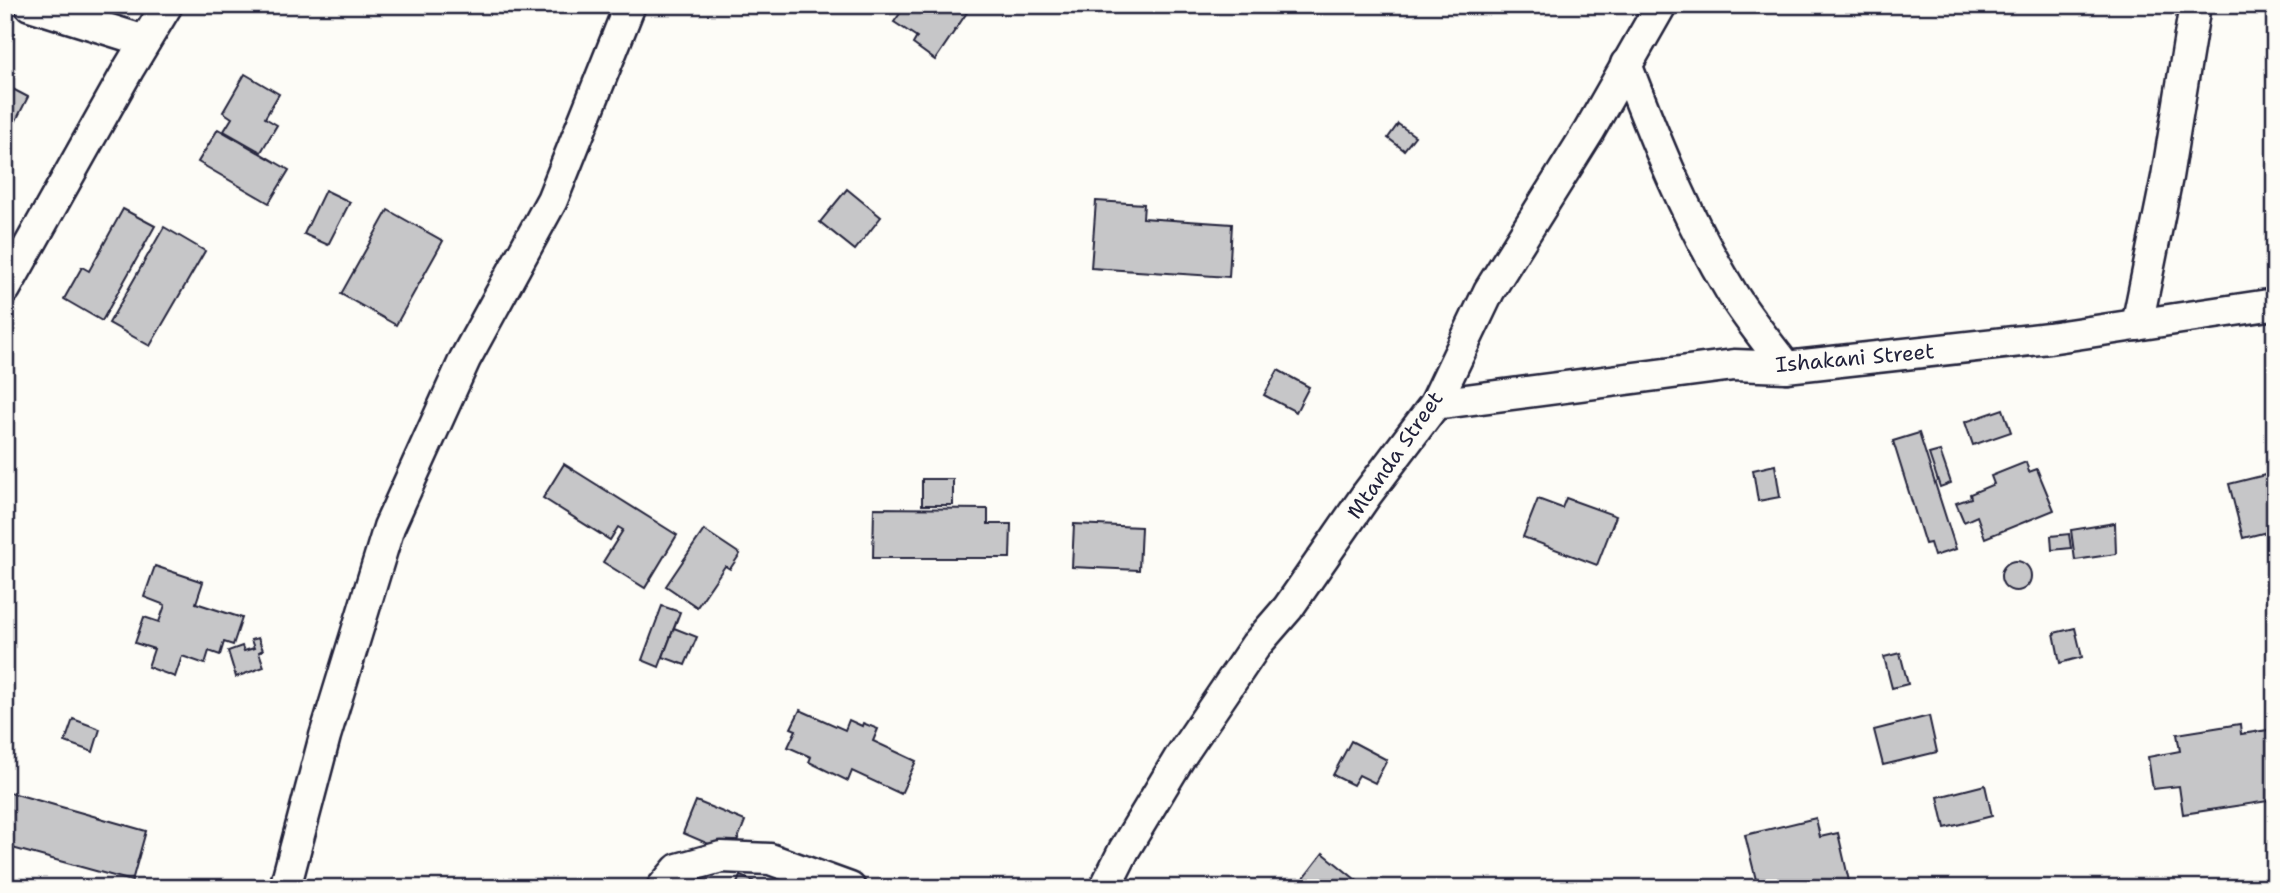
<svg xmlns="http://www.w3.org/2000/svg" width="2280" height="893" font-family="'Shantell Sans',sans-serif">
	<rect width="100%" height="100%" fill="#fdfcf7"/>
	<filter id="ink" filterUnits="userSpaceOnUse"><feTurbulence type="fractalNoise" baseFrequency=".0143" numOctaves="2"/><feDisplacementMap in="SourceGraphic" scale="14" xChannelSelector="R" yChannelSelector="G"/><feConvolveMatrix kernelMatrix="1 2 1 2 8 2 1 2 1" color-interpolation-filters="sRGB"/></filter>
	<g filter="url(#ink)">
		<!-- building -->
		<g fill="#c6c6c8" stroke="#22223b" stroke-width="2">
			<polygon points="906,5 972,5 935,60 913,44 917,37 894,22"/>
			<polygon points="245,74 279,94 265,118 277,125 261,152 224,131 232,118 223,112"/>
			<polygon points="5,85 28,97 5,142"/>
			<polygon points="1398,124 1415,136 1404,150 1388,138"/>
			<polygon points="218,129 289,170 269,203 198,162"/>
			<polygon points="847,189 881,217 855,250 820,222"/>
			<polygon points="325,190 350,202 328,245 304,234"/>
			<polygon points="1096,201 1144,204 1143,218 1232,224 1229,277 1091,268"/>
			<polygon points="123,209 155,226 102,321 64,299 82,267 89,271"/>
			<polygon points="388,210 443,241 396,325 341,294"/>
			<polygon points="164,227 205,251 150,346 109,323"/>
			<polygon points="1278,370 1309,387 1296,412 1264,395"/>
			<polygon points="2003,409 2011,432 1973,445 1965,422"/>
			<polygon points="1919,433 1956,549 1934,556 1930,543 1925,544 1893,441"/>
			<polygon points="1940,451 1951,483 1940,487 1929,454"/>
			<polygon points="2026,462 2029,472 2037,469 2054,510 1985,538 1977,516 1964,522 1956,503 1971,498 1970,494 1994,484 1991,476"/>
			<polygon points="564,464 677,535 645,588 603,562 623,530 618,527 610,540 543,498"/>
			<polygon points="1775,465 1780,497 1758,501 1753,470"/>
			<polygon points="2273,473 2275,530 2243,538 2229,484"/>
			<rect x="922" y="479" width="31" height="26"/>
			<polygon points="1566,498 1616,516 1597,565 1523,537 1538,499 1562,508"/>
			<polygon points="874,508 988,509 988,524 1011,524 1010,558 873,558"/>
			<polygon points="2115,523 2116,554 2075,560 2071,530"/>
			<polygon points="1074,524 1141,527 1139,570 1072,567"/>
			<polygon points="704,530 740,554 730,569 725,566 697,607 666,586"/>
			<polygon points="2069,534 2071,548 2052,550 2051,536"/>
			<circle cx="2016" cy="576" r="15"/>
			<polygon points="155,566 203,582 196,603 242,618 233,645 224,642 220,655 209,651 205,664 182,656 175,677 148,667 154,649 135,643 144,617 159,622 165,605 144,597"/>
			<polygon points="662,606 680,612 659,667 642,660"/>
			<polygon points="674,628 697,637 685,665 663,657"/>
			<polygon points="2075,628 2082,657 2060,663 2054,633"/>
			<polygon points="258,638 263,650 259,652 264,667 236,677 228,651 242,646 244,651 254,648 251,640"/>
			<polygon points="1900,653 1908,684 1892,688 1884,657"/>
			<polygon points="800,710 845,730 849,720 862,726 863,723 878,729 873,741 916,761 901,794 852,771 848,781 809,762 811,757 788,747 796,730 791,728"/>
			<polygon points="1929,716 1937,752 1883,765 1874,730"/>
			<polygon points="73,719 100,729 93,752 65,742"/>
			<polygon points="2240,724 2241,734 2275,729 2275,800 2183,814 2179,786 2153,789 2148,757 2180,751 2177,734"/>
			<polygon points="1351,741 1387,760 1375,783 1359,775 1353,785 1333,775"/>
			<polygon points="1985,785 1992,816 1945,828 1938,797"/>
			<polygon points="5,791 146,831 132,881 5,846"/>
			<polygon points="696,801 745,821 732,854 683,833"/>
			<polygon points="1816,818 1820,837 1838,833 1849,881 1821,888 1758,888 1745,835"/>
			<polygon points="1323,853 1366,888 1296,888"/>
			<polygon points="740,876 753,881 750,888 735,888"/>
		</g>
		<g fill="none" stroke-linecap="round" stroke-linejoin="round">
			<defs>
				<g id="street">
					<polyline points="30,5 145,41"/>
					<path d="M 1626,64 C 1657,145 1687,219 1732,293 C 1748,319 1768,343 1786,367"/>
					<polyline points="5,289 129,68 167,5"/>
					<polyline points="2137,325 2167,177 2195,5"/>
					<polyline points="1435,404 1734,365 1786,367 2049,338 2275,304"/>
					<polyline points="285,888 325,736 389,527 465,359 552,200 630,5"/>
					<polyline points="662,888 678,869 721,857 770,859 850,888"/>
					<polyline points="1105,888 1124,850 1180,757 1256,645 1288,608 1367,494 1435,404 1489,291 1589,131 1661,5"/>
				</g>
			</defs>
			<!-- street casing -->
			<use href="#street" stroke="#22223b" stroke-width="35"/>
			<!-- street -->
			<use href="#street" stroke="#fdfcf7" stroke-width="30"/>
		</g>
	</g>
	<g text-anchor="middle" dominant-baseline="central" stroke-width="5" stroke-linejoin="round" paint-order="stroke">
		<!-- street labels -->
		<g font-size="21" fill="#22223b" stroke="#fdfcf7">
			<text transform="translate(1855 358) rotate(-5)">Ishakani Street</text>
			<text transform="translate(1395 455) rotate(-55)">Mtanda Street</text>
		</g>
	</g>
	<!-- margin -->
	<rect width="2280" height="893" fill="none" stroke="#fdfcf7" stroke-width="28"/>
	<rect x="14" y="14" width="2252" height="865" fill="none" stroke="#22223b" stroke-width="2.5" filter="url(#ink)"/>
</svg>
